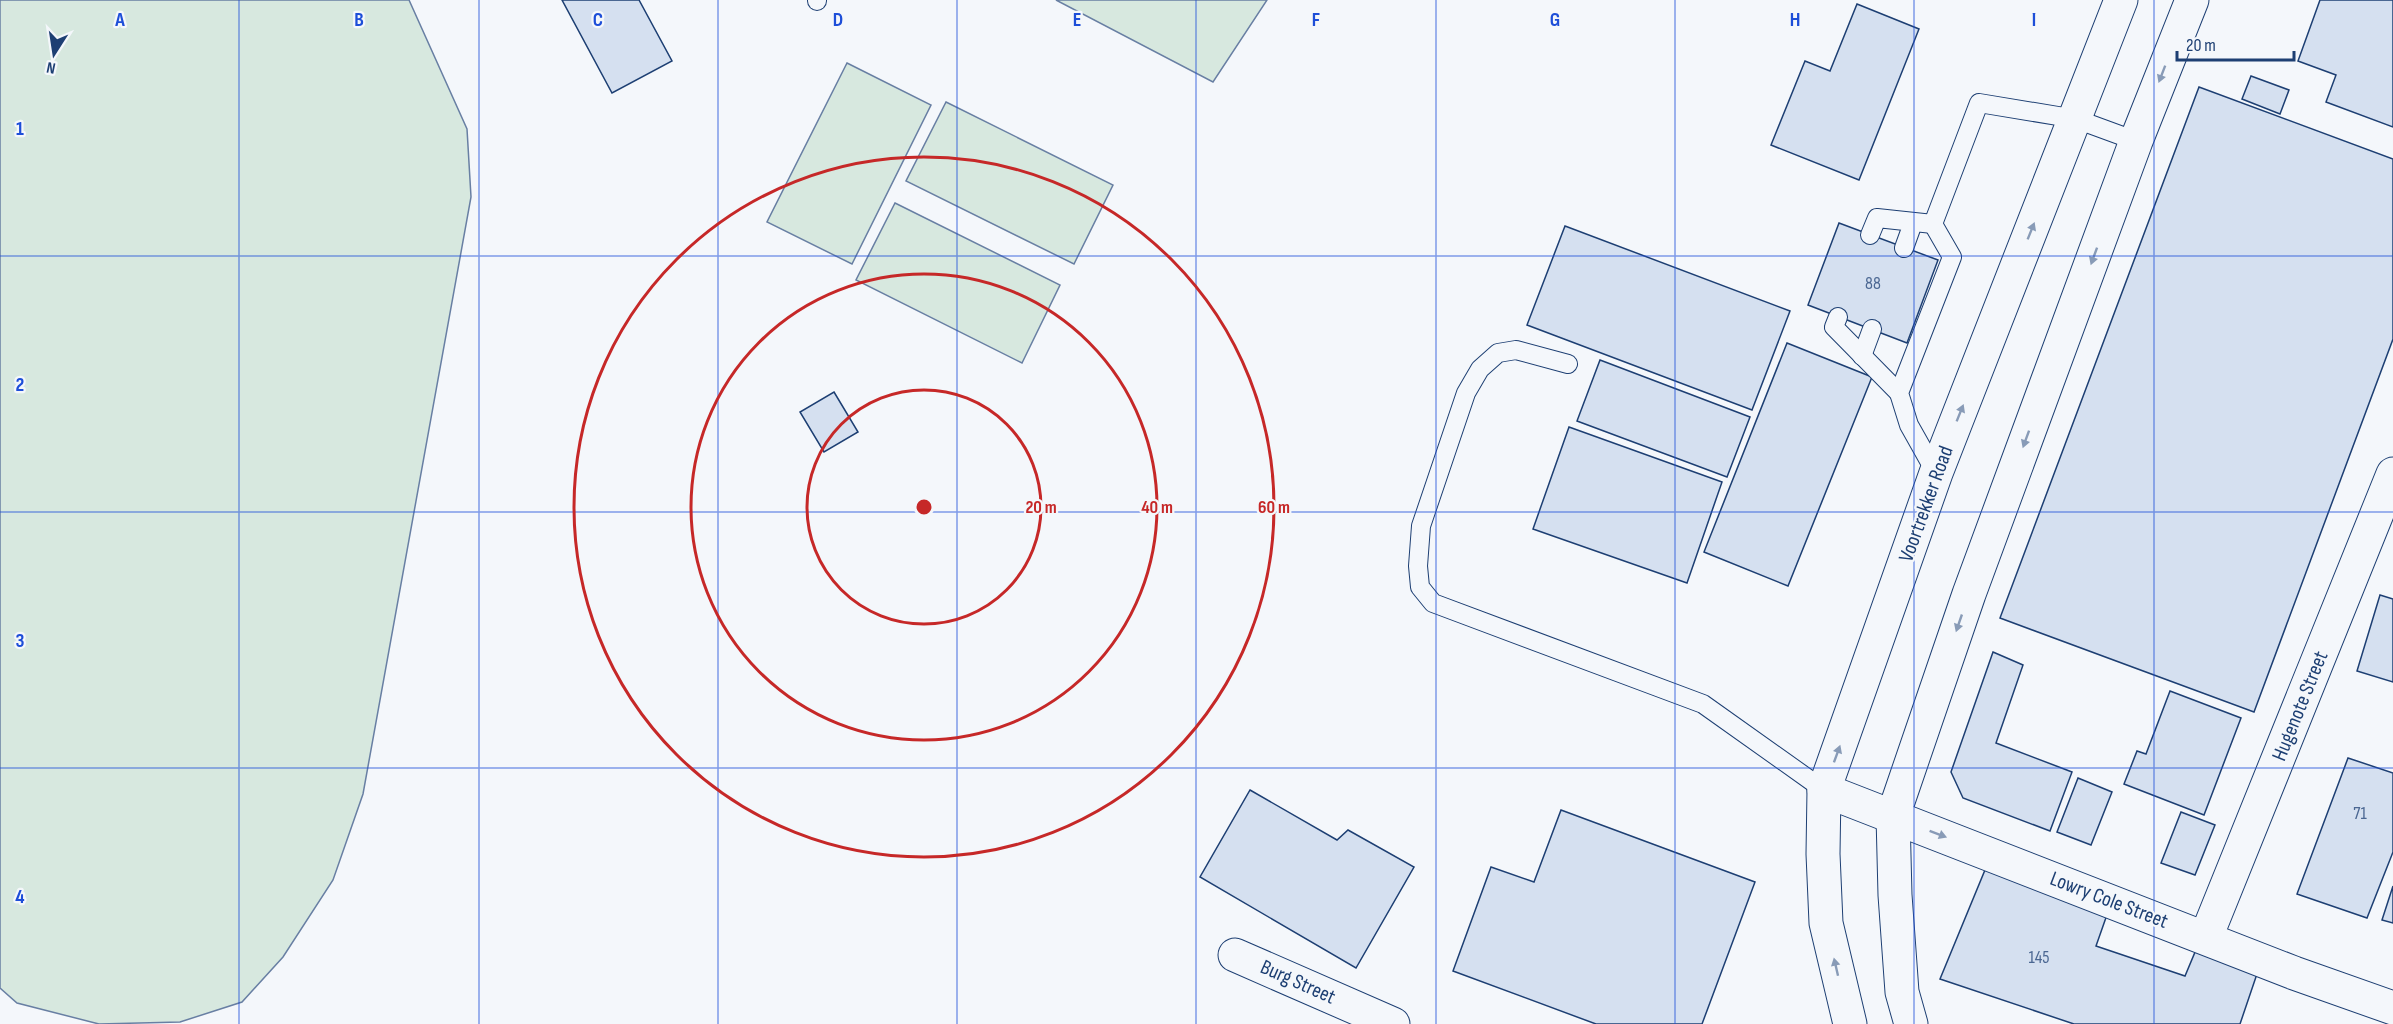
<svg xmlns="http://www.w3.org/2000/svg" width="2393" height="1024" font-family="'Sofia Sans Condensed',sans-serif">
	<rect width="100%" height="100%" fill="#f4f7fb"/>
	<!-- green -->
	<g fill="#d7e8df" stroke="#687fa3" stroke-width="1.5">
		<polygon points="0,0 409,0 467,129 471,197 363,794 333,880 283,957 242,1002 180,1022 99,1024 17,1003 0,988"/>
		<polygon points="1056,0 1267,0 1213,82"/>
		<polygon points="847,63 931,105 852,264 767,222"/>
		<polygon points="946,102 1113,185 1074,264 906,181"/>
		<polygon points="895,203 1060,285 1022,363 856,280"/>
	</g>
	<!-- building -->
	<g fill="#d5e0f0" stroke="#1d3f73" stroke-width="1.5">
		<polygon points="562,0 639,0 672,61 612,93"/>
		<polygon points="2320,0 2393,0 2393,127 2326,102 2336,75 2298,61"/>
		<polygon points="1857,4 1919,29 1859,180 1771,145 1805,61 1830,71"/>
		<polygon points="2251,76 2289,90 2280,114 2242,99"/>
		<polygon points="2199,87 2393,159 2393,339 2254,712 2000,618"/>
		<polygon points="1839,223 1938,260 1907,343 1808,305"/>
		<polygon points="1565,226 1790,311 1752,410 1527,325"/>
		<polygon points="1787,343 1872,377 1788,586 1704,552"/>
		<polygon points="1600,360 1750,417 1727,477 1577,421"/>
		<polygon points="834,392 858,432 824,452 800,412"/>
		<polygon points="1569,427 1722,482 1687,583 1533,529"/>
		<polygon points="2380,595 2393,599 2393,682 2357,671"/>
		<polygon points="1993,652 2023,665 1996,743 2072,772 2050,831 1963,798 1951,772"/>
		<polygon points="2170,691 2241,718 2204,815 2124,784 2137,751 2146,754"/>
		<polygon points="2348,758 2393,773 2393,852 2367,918 2297,894"/>
		<polygon points="2078,778 2112,792 2091,845 2057,832"/>
		<polygon points="1250,790 1337,840 1348,830 1414,867 1356,968 1200,877"/>
		<polygon points="1561,810 1755,882 1702,1024 1596,1024 1453,971 1491,867 1534,882"/>
		<polygon points="2181,812 2215,825 2195,875 2161,863"/>
		<polygon points="1985,870 2109,909 2096,946 2185,976 2198,945 2259,968 2240,1024 2074,1024 1940,979"/>
		<polygon points="2393,886 2393,923 2382,920"/>
	</g>
	<g fill="none" stroke-linecap="round" stroke-linejoin="round">
		<defs>
			<g id="service">
				<polyline points="817,0 817,1"/>
				<polyline points="1870,235 1877,218 1933,224"/>
				<polyline points="1904,248 1913,223"/>
				<polyline points="1838,317 1834,327 1899,393"/>
				<polyline points="1862,356 1872,329"/>
				<polyline points="1568,364 1516,350 1498,353 1480,369 1466,393 1421,526 1418,566 1420,587 1433,603 1703,704 1824,790"/>
				<polyline points="1936,473 1909,425 1899,393 1952,257 1933,224 1979,103 2076,119 2136,141"/>
			</g>
			<g id="minor">
				<polyline points="1824,790 2294,973 2393,1008"/>
				<polyline points="2206,937 2393,474"/>
				<polyline points="1235,955 1393,1024"/>
			</g>
			<g id="primary">
				<polyline points="1850,1024 1826,923 1823,854 1824,790 1936,473 2121,0"/>
				<polyline points="1911,1024 1902,992 1895,895 1893,816 1969,594 2136,141 2192,0"/>
			</g>
		</defs>
		<!-- service casing -->
		<use href="#service" stroke="#1d3f73" stroke-width="20"/>
		<!-- minor casing -->
		<use href="#minor" stroke="#1d3f73" stroke-width="35"/>
		<!-- primary casing -->
		<use href="#primary" stroke="#1d3f73" stroke-width="35"/>
		<!-- service -->
		<use href="#service" stroke="#f4f7fb" stroke-width="18"/>
		<!-- minor -->
		<use href="#minor" stroke="#f4f7fb" stroke-width="33"/>
		<!-- primary -->
		<use href="#primary" stroke="#f4f7fb" stroke-width="33"/>
	</g>
	<!-- one-way arrows -->
	<defs><path id="oneway-solid" d="M-6-.8H1V-3.2L6.5 0L1 3.2V.8H-6Z" transform="scale(1.5)"/></defs>
	<g fill="#889bb7">
		<use href="#oneway-solid" transform="translate(2162 74) rotate(111)"/>
		<use href="#oneway-solid" transform="translate(2031 231) rotate(-68)"/>
		<use href="#oneway-solid" transform="translate(2094 256) rotate(110)"/>
		<use href="#oneway-solid" transform="translate(1960 413) rotate(-68)"/>
		<use href="#oneway-solid" transform="translate(2026 439) rotate(110)"/>
		<use href="#oneway-solid" transform="translate(1959 623) rotate(109)"/>
		<use href="#oneway-solid" transform="translate(1837 754) rotate(-70)"/>
		<use href="#oneway-solid" transform="translate(1938 834) rotate(21)"/>
		<use href="#oneway-solid" transform="translate(1836 967) rotate(-103)"/>
	</g>
	<!-- grid -->
	<path fill="none" stroke="#1d4ed8" stroke-width="1.5" stroke-opacity="0.55" d="M 239,0 L 239,1024M 479,0 L 479,1024M 718,0 L 718,1024M 957,0 L 957,1024M 1196,0 L 1196,1024M 1436,0 L 1436,1024M 1675,0 L 1675,1024M 1914,0 L 1914,1024M 2154,0 L 2154,1024M 0,256 L 2393,256M 0,512 L 2393,512M 0,768 L 2393,768"/>
	<!-- distance rings -->
	<g fill="none" stroke="#c62828" stroke-width="3">
		<circle cx="924" cy="507" r="117"/>
		<circle cx="924" cy="507" r="233"/>
		<circle cx="924" cy="507" r="350"/>
	</g>
	<g text-anchor="middle" dominant-baseline="central" stroke-width="4.5" stroke-linejoin="round" paint-order="stroke">
		<!-- number labels -->
		<g font-size="18" fill="#4b6792">
			<text x="1873" y="283">88</text>
			<text x="2360" y="813">71</text>
			<text x="2039" y="957">145</text>
		</g>
		<!-- street labels -->
		<g font-size="21" fill="#1d3f73" stroke="#f4f7fb">
			<text transform="translate(1926 504) rotate(-70)">Voortrekker Road</text>
			<text transform="translate(2300 706) rotate(-68)">Hugenote Street</text>
			<text transform="translate(2109 900) rotate(21)">Lowry Cole Street</text>
			<text transform="translate(1298 982) rotate(24)">Burg Street</text>
		</g>
	</g>
	<g font-size="20" text-anchor="middle" font-weight="bold" fill="#1d4ed8" stroke="#f4f7fb" stroke-width="4.5" stroke-linejoin="round" paint-order="stroke">
		<text x="120" y="26">A</text>
		<text x="359" y="26">B</text>
		<text x="598" y="26">C</text>
		<text x="838" y="26">D</text>
		<text x="1077" y="26">E</text>
		<text x="1316" y="26">F</text>
		<text x="1555" y="26">G</text>
		<text x="1795" y="26">H</text>
		<text x="2034" y="26">I</text>
		<text x="20" y="135">1</text>
		<text x="20" y="391">2</text>
		<text x="20" y="647">3</text>
		<text x="20" y="903">4</text>
	</g>
	<circle cx="924" cy="507" r="9" fill="#c62828" stroke="#f4f7fb" stroke-width="3"/>
	<g font-size="18" text-anchor="middle" font-weight="bold" fill="#c62828" stroke="#f4f7fb" stroke-width="4.5" stroke-linejoin="round" paint-order="stroke">
		<text x="1041" y="513">20 m</text>
		<text x="1157" y="513">40 m</text>
		<text x="1274" y="513">60 m</text>
	</g>
	<!-- north arrow -->
	<g transform="translate(54 54) rotate(192)" stroke="#f4f7fb" stroke-width="4.5" paint-order="stroke">
	<path d="M0-4.5L10 22L0 15L-10 22Z" fill="#1d3f73"/>
	<text y="-9" font-size="16" font-weight="bold" text-anchor="middle" fill="#1d3f73">N</text>
	</g>
	<!-- scale -->
	<path d="M2177 51v9h117v-9" fill="none" stroke="#1d3f73" stroke-width="3"/>
	<text x="2186" y="51" font-size="18" fill="#1d3f73" stroke="#f4f7fb" stroke-width="4.5" paint-order="stroke">20 m</text>
</svg>
